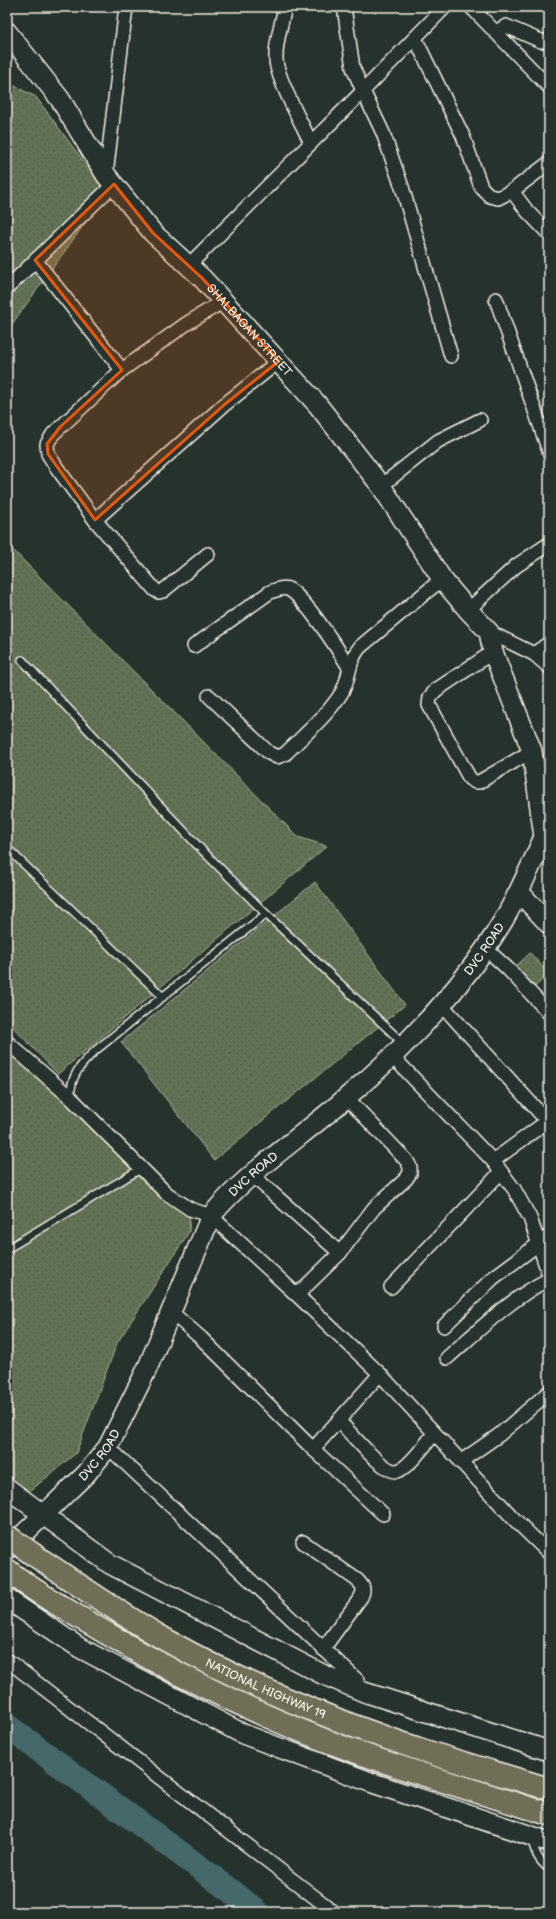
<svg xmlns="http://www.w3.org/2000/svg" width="556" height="1919" font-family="'Balsamiq Sans',sans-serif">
	<defs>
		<pattern id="park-dots" width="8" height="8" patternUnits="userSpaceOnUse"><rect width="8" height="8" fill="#627255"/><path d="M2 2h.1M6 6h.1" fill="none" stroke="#545b4d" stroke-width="1.8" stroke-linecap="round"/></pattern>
	</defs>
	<rect width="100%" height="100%" fill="#26332d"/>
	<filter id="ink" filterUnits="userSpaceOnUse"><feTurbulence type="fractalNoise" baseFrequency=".025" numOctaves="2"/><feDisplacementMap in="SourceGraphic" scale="8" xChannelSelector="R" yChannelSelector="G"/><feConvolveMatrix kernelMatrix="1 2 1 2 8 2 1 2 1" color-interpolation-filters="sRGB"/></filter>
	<g filter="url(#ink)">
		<!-- park -->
		<g fill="url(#park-dots)" stroke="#abb29e">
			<polygon points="7,82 36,97 107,193 12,324 7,328"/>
			<polygon points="7,544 298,837 327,846 58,1074 7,1021"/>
			<polygon points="315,882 405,1005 214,1160 121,1042"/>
			<polygon points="530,953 549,974 530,991 510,972"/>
			<polygon points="7,1047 190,1209 189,1232 117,1343 76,1453 7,1510"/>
		</g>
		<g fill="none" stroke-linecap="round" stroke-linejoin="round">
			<!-- river -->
			<polyline stroke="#45676b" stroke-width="25" points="7,1726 230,1890 257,1912"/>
			<defs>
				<g id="lane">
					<polyline points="22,660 200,848 266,914 404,1044"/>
					<polyline points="7,848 163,997"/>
					<path d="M 71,1098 C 69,1077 81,1064 96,1050 L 266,914"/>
					<polyline points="7,1249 142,1168"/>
					<path d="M 532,1838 C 534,1852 538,1860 549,1869"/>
				</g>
				<g id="street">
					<path d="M 283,7 L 284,11 C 281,27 275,43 276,60 C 277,79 302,124 311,143"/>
					<polyline points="445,7 363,91 383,133 403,190 451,356"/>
					<polyline points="471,7 549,87"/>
					<polyline points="496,32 506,26 541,41 549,41"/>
					<polyline points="415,38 463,136 481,187 490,196 498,198 512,191 549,163"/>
					<polyline points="106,175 126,7"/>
					<polyline points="512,191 527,211 549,234"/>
					<polyline points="35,260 122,370"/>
					<polyline points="188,266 363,91 353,68 344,7"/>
					<polyline points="7,288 114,184"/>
					<polyline points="496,299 549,451"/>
					<polyline points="381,486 438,441 480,420"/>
					<polyline points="95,520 224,405 279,361"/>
					<polyline points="208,554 163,591 159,592 155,590 95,520 57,468 48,454 47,444 53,434 122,370 186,324 222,302"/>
					<polyline points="468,610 516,566 549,544"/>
					<polyline points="489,632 534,654 549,667"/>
					<path d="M 194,646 L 270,592 C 276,590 282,587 288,589 C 303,595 339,651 349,667"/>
					<polyline points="493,652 436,690 430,697 429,705 470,779 475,782 479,782 532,751"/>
					<polyline points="534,654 549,643"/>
					<path d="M 209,696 L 269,753 L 277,757 L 285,754 C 303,736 329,714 342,692 C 351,675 347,663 360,647 L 442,579"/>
					<polyline points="485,948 508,969 549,1013"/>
					<polyline points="441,1004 547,1121"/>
					<polyline points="7,1042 71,1098 165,1192 190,1209 211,1216 297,1295 380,1374 514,1519 549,1553"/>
					<polyline points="393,1057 493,1161 514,1189 530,1218 549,1275"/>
					<polyline points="493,1161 549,1120"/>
					<polyline points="252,1175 340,1253"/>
					<polyline points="391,1287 501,1172"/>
					<polyline points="297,1295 340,1253 374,1208 406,1179 410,1173 410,1167 407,1161 347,1098"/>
					<polyline points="171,1312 201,1338 313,1449 383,1514"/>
					<polyline points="444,1326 493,1278 549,1236"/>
					<path d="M 447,1358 C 480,1329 510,1299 549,1279"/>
					<path d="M 339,1421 C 349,1431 383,1473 397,1471 C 408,1469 427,1442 434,1434"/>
					<polyline points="108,1447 357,1680"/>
					<polyline points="313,1449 380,1374"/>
					<polyline points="460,1462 499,1435 549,1392"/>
					<path d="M 303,1542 L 357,1580 C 363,1586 365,1589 361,1597 L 323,1649"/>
					<polyline points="7,1660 334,1912"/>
				</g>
				<g id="secondary">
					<path id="s1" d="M 7,32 L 60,99 L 106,175 L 153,233 L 202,278 L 317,404 L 381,486 L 442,579 L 468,610 L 489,632 L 493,652 L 532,751 L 544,837"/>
					<polyline points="519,892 549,924"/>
					<polyline points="7,1488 110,1564 324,1675 364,1692 549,1751"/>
					<path id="s2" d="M 7,1550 L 86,1474 L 108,1447 L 147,1369 L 211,1216 C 249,1170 302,1137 347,1097 C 406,1047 463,988 503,921 C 519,894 531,865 544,837 L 549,836"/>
					<polyline points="7,1599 80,1648 243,1734 370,1782 549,1842"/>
				</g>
				<g id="highway">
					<path id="s3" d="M 34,1555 C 77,1584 120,1614 166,1640 C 246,1685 334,1721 422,1750 C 464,1764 507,1776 549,1789"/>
					<path d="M 7,1570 C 36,1593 69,1611 101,1630 C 179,1677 262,1717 348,1749 C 414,1773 482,1793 549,1814"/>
				</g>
			</defs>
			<!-- lane casing -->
			<use href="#lane" stroke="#f4f1e8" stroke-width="10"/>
			<!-- street casing -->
			<use href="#street" stroke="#f4f1e8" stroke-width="16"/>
			<!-- secondary casing -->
			<use href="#secondary" stroke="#f4f1e8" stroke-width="22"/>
			<!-- highway casing -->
			<use href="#highway" stroke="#f4f1e8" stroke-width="25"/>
			<!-- lane -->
			<use href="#lane" stroke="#26332d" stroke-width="7"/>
			<!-- street -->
			<use href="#street" stroke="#26332d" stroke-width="13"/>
			<!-- secondary -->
			<use href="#secondary" stroke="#26332d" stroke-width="19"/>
			<!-- highway -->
			<use href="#highway" stroke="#716e59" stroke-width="22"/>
			<defs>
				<polyline id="highway-bridge" points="7,1536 34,1555"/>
			</defs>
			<!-- highway-bridge casing -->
			<use href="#highway-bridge" stroke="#f4f1e8" stroke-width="25" stroke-linecap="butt"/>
			<!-- highway-bridge -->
			<use href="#highway-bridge" stroke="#716e59" stroke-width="22"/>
		</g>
	</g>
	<!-- marked area -->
	<path fill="#e8590c" fill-opacity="0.2" stroke="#e8590c" stroke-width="3" stroke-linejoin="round" d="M 114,184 L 153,233 L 202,278 L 279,361 L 224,405 L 95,520 L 48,454 L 47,444 L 60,427 L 122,370 L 35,260 Z"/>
	<g text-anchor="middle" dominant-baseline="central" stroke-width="3.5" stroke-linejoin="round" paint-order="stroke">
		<!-- street labels -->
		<g font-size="12" fill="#f4f1e8" stroke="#26332d">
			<text stroke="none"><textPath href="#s1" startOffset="386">SHALBAGAN STREET</textPath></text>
			<text stroke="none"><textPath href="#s2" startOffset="781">DVC ROAD</textPath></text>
			<text stroke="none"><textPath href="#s2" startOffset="457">DVC ROAD</textPath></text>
			<text stroke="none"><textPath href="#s2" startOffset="133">DVC ROAD</textPath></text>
			<text stroke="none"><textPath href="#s3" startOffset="268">NATIONAL HIGHWAY 19</textPath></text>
		</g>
	</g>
	<!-- margin -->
	<rect width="556" height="1919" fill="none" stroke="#26332d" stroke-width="24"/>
	<rect x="12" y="12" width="532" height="1895" fill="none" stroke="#f4f1e8" stroke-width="1.5" filter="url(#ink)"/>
</svg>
